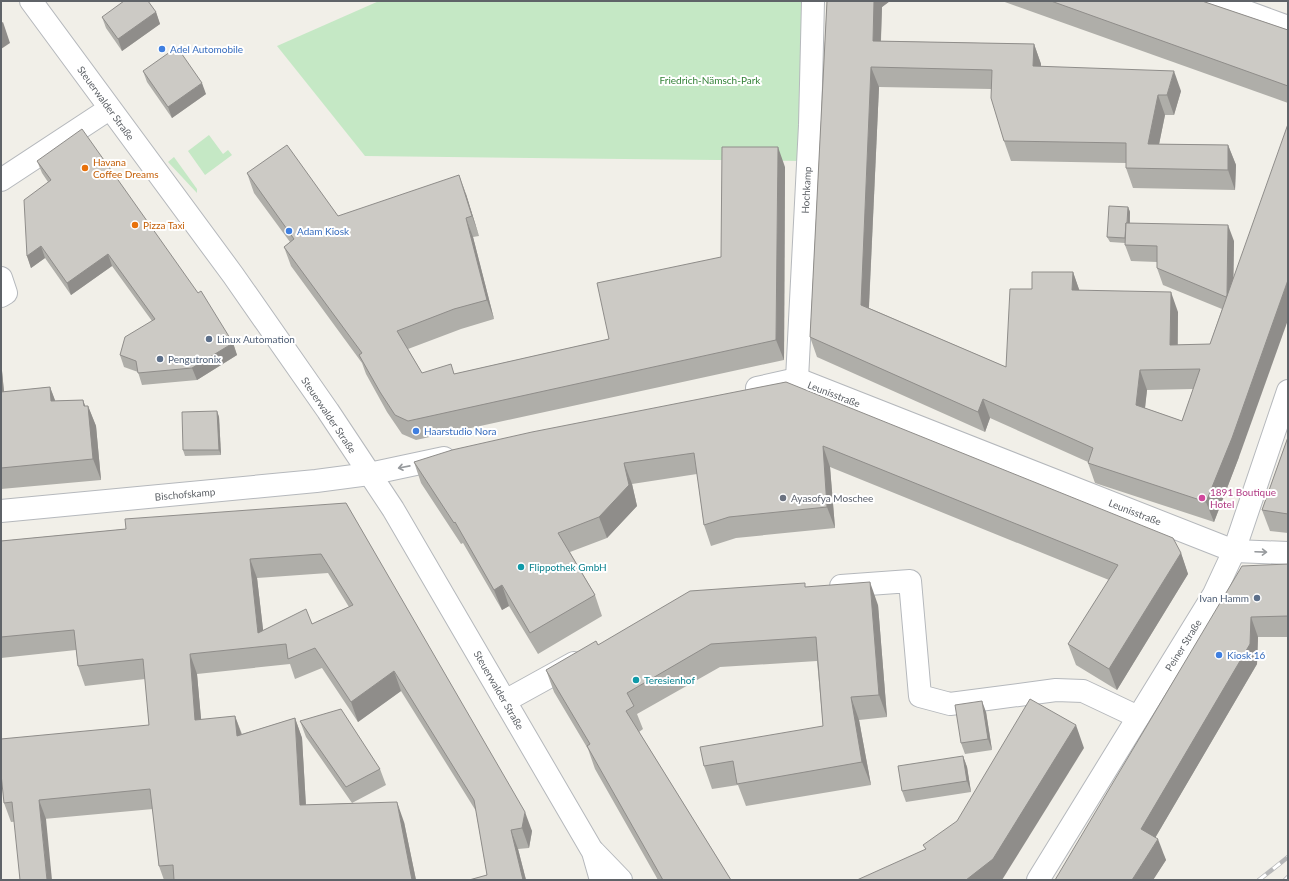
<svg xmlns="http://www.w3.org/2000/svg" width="1289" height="881" font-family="Lato,sans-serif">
	<rect width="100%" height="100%" fill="#f1efe8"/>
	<!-- green -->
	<g fill="#c5e8c5">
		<polygon points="379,1 809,1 801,161 365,156 277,46"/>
		<polygon points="209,135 223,154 228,150 232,155 205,175 188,151"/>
		<polygon points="174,157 197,189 197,193 168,162"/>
	</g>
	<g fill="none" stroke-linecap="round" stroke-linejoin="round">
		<defs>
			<g id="minor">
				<polyline points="31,1 233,275 328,411 393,509 593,852 601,880"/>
				<polyline points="1217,1 1288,27"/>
				<polyline points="1,180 109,109"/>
				<polyline points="1,278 6,293 1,296"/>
				<polyline points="797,379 810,125 813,1"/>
				<polyline points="757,388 797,379 1234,551 1288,553"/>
				<polyline points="1,511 316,481 369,474 444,458"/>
				<polyline points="841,586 910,581 920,696 950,704 1056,690 1083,691 1138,717"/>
				<polyline points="505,701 574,663"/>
				<polyline points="594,852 621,880"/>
				<polyline points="1038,880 1214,594 1234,551 1288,391"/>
			</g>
		</defs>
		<!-- minor casing -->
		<use href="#minor" stroke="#b5b8bc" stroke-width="24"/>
		<!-- minor -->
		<use href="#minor" stroke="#fff" stroke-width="22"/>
		<defs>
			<g id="rail">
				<polyline points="1259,880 1288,857"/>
				<polyline points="1285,880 1288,877"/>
			</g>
		</defs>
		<!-- rail casing -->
		<use href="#rail" stroke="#b6b7b8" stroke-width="4.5"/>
		<!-- rail -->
		<use href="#rail" stroke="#fff" stroke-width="3" stroke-dasharray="9" stroke-linecap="butt"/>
	</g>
	<!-- wall -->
	<g fill="#afaea9" fill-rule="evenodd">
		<path d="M 827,1 L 890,1 L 882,7 L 881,41 L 1034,44 L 1041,64 L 1041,66 L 1181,91 L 1174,115 L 1165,115 L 1159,144 L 1228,145 L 1236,165 L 1235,190 L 1133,188 L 1126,168 L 1126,163 L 1011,161 L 1004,141 L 991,89 L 879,87 L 869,308 L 1006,367 L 1032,289 L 1073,272 L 1079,290 L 1178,312 L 1178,345 L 1210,344 L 1222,309 L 1163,285 L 1157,268 L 1157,262 L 1131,261 L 1125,245 L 1125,243 L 1110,242 L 1107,237 L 1128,207 L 1130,212 L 1130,223 L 1234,241 L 1233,277 L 1239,457 L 1214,522 L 1095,483 L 1088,463 L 1088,462 L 990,418 L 985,432 L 817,357 L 810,337 ZM 1193,389 L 1182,421 L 1145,408 L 1147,390 Z"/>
		<polygon points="1002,1 1202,1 1288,30 1288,103"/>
		<polygon points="156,12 160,24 122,51 106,28 102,17"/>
		<polygon points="143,71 206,94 172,118 147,82"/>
		<polygon points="37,161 233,343 237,355 197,380 142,385 138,372 124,367 120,355 152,321 112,266 71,295 45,258 31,268 27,256 48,182 42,173"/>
		<polygon points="785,167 784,360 416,440 402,434 387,412 366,374 362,363 291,266 284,247 290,242 254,193 247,173 338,216 466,194 479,236 473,237 494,319 461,329 408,349 422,373 454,374 609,339 721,257"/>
		<polygon points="1,368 2,371 4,392 50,387 55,401 83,400 85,406 88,406 96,426 101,480 1,489"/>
		<polygon points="786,382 1181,553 1188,574 1117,690 1076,665 1068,644 1109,580 830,467 835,528 736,538 711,546 704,525 697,474 632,484 637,506 607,538 570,552 595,595 602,616 538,654 509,606 502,610 463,543 461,544 421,483 414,462"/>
		<polygon points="217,411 219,417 221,455 185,456 183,450"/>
		<polygon points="1288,437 1288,533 1270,531 1262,510"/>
		<path d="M 346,503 L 532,831 L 529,848 L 518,849 L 526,880 L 469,880 L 487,875 L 476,811 L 401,691 L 358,722 L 322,668 L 295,679 L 290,664 L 197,674 L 201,720 L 235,716 L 242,734 L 295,718 L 302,738 L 306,805 L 352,803 L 306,737 L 300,721 L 380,769 L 386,785 L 352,803 L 404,822 L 416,880 L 164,880 L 159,866 L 153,809 L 11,822 L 4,803 L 149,725 L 145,679 L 85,686 L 78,666 L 76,650 L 1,658 L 1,541 L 126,529 ZM 328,573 L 349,607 L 312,624 L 263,630 L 257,578 Z"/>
		<polygon points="1288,564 1288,637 1258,637 1257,664 1155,838 1166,860 1153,880 1055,880"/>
		<polygon points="806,587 878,605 887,717 859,720 871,785 746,806 738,785 712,789 704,766 823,726 817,661 720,667 637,714 643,729 639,732 731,880 658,880 595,769 588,749 554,692 546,670 598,645"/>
		<polygon points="986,712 992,750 965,754 961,743"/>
		<polygon points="963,756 967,767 971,792 906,802 902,791"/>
	</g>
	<!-- shaded-wall -->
	<g fill="#8f8d8a">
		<polygon points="874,1 890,1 882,7 880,61 873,41"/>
		<polygon points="156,12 160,24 122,51 118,39"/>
		<polygon points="3,22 10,43 1,49 1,23"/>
		<polygon points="1034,44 1041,64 1040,86 1033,66"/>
		<polygon points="871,67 879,87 868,325 861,305"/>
		<polygon points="1174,71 1181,91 1174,115 1167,95"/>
		<polygon points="202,83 206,94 172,118 168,107"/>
		<polygon points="1158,95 1165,115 1155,164 1148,144"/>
		<polygon points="1228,145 1236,165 1235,190 1228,170"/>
		<polygon points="778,147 785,167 784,360 776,340"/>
		<polygon points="459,175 466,194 479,236 472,216"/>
		<polygon points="1128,207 1130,212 1129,243 1127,238"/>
		<polygon points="466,218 473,237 494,319 487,300"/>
		<polygon points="1228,225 1234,241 1233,314 1227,298"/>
		<polygon points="41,246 45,258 31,268 27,256"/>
		<polygon points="108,254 112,266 71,295 67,283"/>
		<polygon points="1073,272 1080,292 1072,290"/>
		<polygon points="1288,280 1288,320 1239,457 1214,522 1206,502"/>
		<polygon points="1171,292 1178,312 1177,365 1170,345"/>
		<polygon points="233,343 237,355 197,380 192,368"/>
		<polygon points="1,368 2,371 6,413 1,399"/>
		<polygon points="1140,370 1147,390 1143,425 1136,405"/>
		<polygon points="50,387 58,408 51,401"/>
		<polygon points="983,399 990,418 985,432 978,412"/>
		<polygon points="83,400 89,417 88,406 96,426 101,480 93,459"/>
		<polygon points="217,411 219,417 221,455 219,450"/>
		<polygon points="823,446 830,467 835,528 827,507"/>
		<polygon points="624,463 632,484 637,506 607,538 599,517"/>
		<polygon points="1181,553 1188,574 1117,690 1109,669"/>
		<polygon points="250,559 257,578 265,646 258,633"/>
		<polygon points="870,582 878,605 887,717 879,695"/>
		<polygon points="502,585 509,606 502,610 494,590"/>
		<polygon points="1251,617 1258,637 1257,664 1148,850 1141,829"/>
		<polygon points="190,654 197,674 203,740 195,720"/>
		<polygon points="394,671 401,691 358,722 351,702"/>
		<polygon points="851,697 859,720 871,785 862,762"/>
		<polygon points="982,701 986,712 992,750 988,739"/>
		<polygon points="235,716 242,736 237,736"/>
		<polygon points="295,718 302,738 307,825 300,805"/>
		<polygon points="1076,725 1084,748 1002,880 966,880"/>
		<polygon points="963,756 967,767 971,792 967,781"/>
		<polygon points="39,800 46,819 52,880 47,880"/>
		<polygon points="397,802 404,822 416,880 412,880"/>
		<polygon points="525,812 532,831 529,848 522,828"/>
		<polygon points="511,830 518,849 526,880 523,880"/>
		<polygon points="1158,839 1166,860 1153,880 1132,880"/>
	</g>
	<!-- building -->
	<g fill="#cccac5" stroke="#8f8d8a" fill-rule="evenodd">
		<polygon points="124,1 148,1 156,12 118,39 102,17"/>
		<path d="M 827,1 L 874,1 L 873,41 L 1034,44 L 1033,66 L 1174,71 L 1167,95 L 1158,95 L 1148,144 L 1228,145 L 1228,170 L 1126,168 L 1126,143 L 1004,141 L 991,98 L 992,70 L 871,67 L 861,305 L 1006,367 L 1010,289 L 1032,289 L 1032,272 L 1073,272 L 1072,290 L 1171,292 L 1170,345 L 1210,344 L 1288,124 L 1288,280 L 1232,438 L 1206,502 L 1088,463 L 1093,448 L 983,399 L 978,412 L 810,337 ZM 1200,369 L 1182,421 L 1136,405 L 1140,370 Z"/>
		<polygon points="1051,1 1202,1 1288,30 1288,86"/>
		<polygon points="177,47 202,83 168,107 143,71"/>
		<polygon points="82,129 198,293 201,291 233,343 192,368 138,373 136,361 120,355 125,337 155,319 108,254 67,283 41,246 27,256 24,200 51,180 37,161"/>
		<polygon points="287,145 338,216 459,175 472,216 466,218 487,300 454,309 397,331 422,373 451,364 454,374 609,339 597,283 721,257 722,147 778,147 776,340 408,421 395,415 380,392 359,355 362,353 284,247 294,239 247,173"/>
		<polygon points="1109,206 1128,207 1127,223 1126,223 1125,238 1107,237"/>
		<polygon points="1126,223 1228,225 1227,295 1226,297 1157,268 1157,246 1125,245"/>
		<polygon points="786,382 1173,538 1181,553 1109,669 1068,644 1118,565 823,446 827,507 729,517 704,525 694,453 624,463 629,485 599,517 558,533 595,595 530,633 502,585 494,590 455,522 454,523 414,462 452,450 532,432"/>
		<polygon points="50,387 51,401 83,400 84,406 88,406 93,459 1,468 1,392"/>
		<polygon points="217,411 219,450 183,450 182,412"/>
		<polygon points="1288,437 1288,514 1262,510"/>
		<path d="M 346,503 L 525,812 L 522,828 L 511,830 L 523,880 L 469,880 L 487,875 L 474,800 L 394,671 L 351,702 L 315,648 L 288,659 L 286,644 L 190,654 L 195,720 L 235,716 L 237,736 L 295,718 L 300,805 L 397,802 L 412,880 L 174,880 L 173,865 L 159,866 L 150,789 L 39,800 L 47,880 L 20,880 L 12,802 L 4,803 L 1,774 L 1,739 L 149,725 L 143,659 L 78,666 L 74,630 L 1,637 L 1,541 L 126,529 L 125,519 ZM 321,554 L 353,605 L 312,624 L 306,609 L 258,633 L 250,559 Z"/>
		<polygon points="1288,564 1288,616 1251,617 1250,644 1141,829 1158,839 1132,880 1055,880 1242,566"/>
		<polygon points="870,582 879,695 851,697 862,762 737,784 733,761 704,766 700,747 823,726 816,637 711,644 627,693 634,706 626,711 731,880 663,880 587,746 590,744 546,670 596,641 598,645 690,591 805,583 805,587"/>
		<polygon points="1030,699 1076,725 993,859 966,880 857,880 926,849 923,845 957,821"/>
		<polygon points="982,701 988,739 961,743 955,705"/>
		<polygon points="341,709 380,769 346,787 300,721"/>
		<polygon points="963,756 967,781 902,791 898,766"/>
	</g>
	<!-- one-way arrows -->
	<defs><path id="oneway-shaft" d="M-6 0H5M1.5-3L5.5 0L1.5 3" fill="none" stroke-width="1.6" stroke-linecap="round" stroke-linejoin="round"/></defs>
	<g stroke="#979a9d">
		<use href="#oneway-shaft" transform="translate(404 467) rotate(169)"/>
		<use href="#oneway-shaft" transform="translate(1261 552) rotate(2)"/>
	</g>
	<!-- markers -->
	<g fill="#3f7fe0" stroke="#fff" stroke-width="1.5">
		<circle cx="162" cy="49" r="4"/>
		<circle cx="289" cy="231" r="4"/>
		<circle cx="416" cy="431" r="4"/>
		<circle cx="1219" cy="655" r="4"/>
	</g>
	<g fill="#e8710a" stroke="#fff" stroke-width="1.5">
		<circle cx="85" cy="168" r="4"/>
		<circle cx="135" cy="225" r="4"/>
	</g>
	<g fill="#5c6f8a" stroke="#fff" stroke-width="1.5">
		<circle cx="209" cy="339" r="4"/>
		<circle cx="160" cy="359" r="4"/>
		<circle cx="1257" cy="598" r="4"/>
	</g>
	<circle fill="#6b7280" stroke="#fff" stroke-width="1.5" cx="783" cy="498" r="4"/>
	<circle fill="#d1479c" stroke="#fff" stroke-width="1.5" cx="1202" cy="498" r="4"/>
	<g fill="#0f9aa8" stroke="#fff" stroke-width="1.5">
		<circle cx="521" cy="567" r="4"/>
		<circle cx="636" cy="680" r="4"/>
	</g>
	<g text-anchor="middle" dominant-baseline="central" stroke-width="4" stroke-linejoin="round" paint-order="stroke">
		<!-- shop labels -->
		<g font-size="10" fill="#366cbe" stroke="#fff" text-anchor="start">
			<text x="170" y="49">Adel Automobile</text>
			<text x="297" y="231">Adam Kiosk</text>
			<text x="424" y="431">Haarstudio Nora</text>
			<text x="1227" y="655">Kiosk 16</text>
		</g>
		<!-- park labels -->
		<g font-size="10" fill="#348238" stroke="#fff">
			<text x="710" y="80">Friedrich-Nämsch-Park</text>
		</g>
		<!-- street labels -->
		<g font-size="10" fill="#5f6368" stroke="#fff">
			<text transform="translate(106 103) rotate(54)">Steuerwalder Straße</text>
			<text transform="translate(806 190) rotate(-87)">Hochkamp</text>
			<text transform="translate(834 394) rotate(21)">Leunisstraße</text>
			<text transform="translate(329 415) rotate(56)">Steuerwalder Straße</text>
			<text transform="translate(185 494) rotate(-5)">Bischofskamp</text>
			<text transform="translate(1135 512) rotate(21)">Leunisstraße</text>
			<text transform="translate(1183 645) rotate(-58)">Peiner Straße</text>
			<text transform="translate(499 690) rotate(60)">Steuerwalder Straße</text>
		</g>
		<!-- food labels -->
		<g font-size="10" fill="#c56008" stroke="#fff" text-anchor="start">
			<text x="93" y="162">Havana<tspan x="93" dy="12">Coffee Dreams</tspan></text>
			<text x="143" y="225">Pizza Taxi</text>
		</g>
		<!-- service labels -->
		<g font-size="10" fill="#4e5e75" stroke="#fff" text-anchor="start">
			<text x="217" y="339">Linux Automation</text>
			<text x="168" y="359">Pengutronix</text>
			<text x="1249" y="598" text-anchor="end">Ivan Hamm</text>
		</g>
		<!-- hotel labels -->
		<g font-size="10" fill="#b23c85" stroke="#fff" text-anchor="start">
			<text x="1210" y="492">1891 Boutique<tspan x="1210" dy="12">Hotel</tspan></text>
		</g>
		<!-- worship labels -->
		<g font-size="10" fill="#5b616d" stroke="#fff" text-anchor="start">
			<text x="791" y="498">Ayasofya Moschee</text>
		</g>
		<!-- culture labels -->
		<g font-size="10" fill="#0d838f" stroke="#fff" text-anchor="start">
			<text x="529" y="567">Flippothek GmbH</text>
			<text x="644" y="680">Teresienhof</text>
		</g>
	</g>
	<!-- border -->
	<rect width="1289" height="881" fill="none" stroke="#5f6368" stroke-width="4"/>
</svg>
